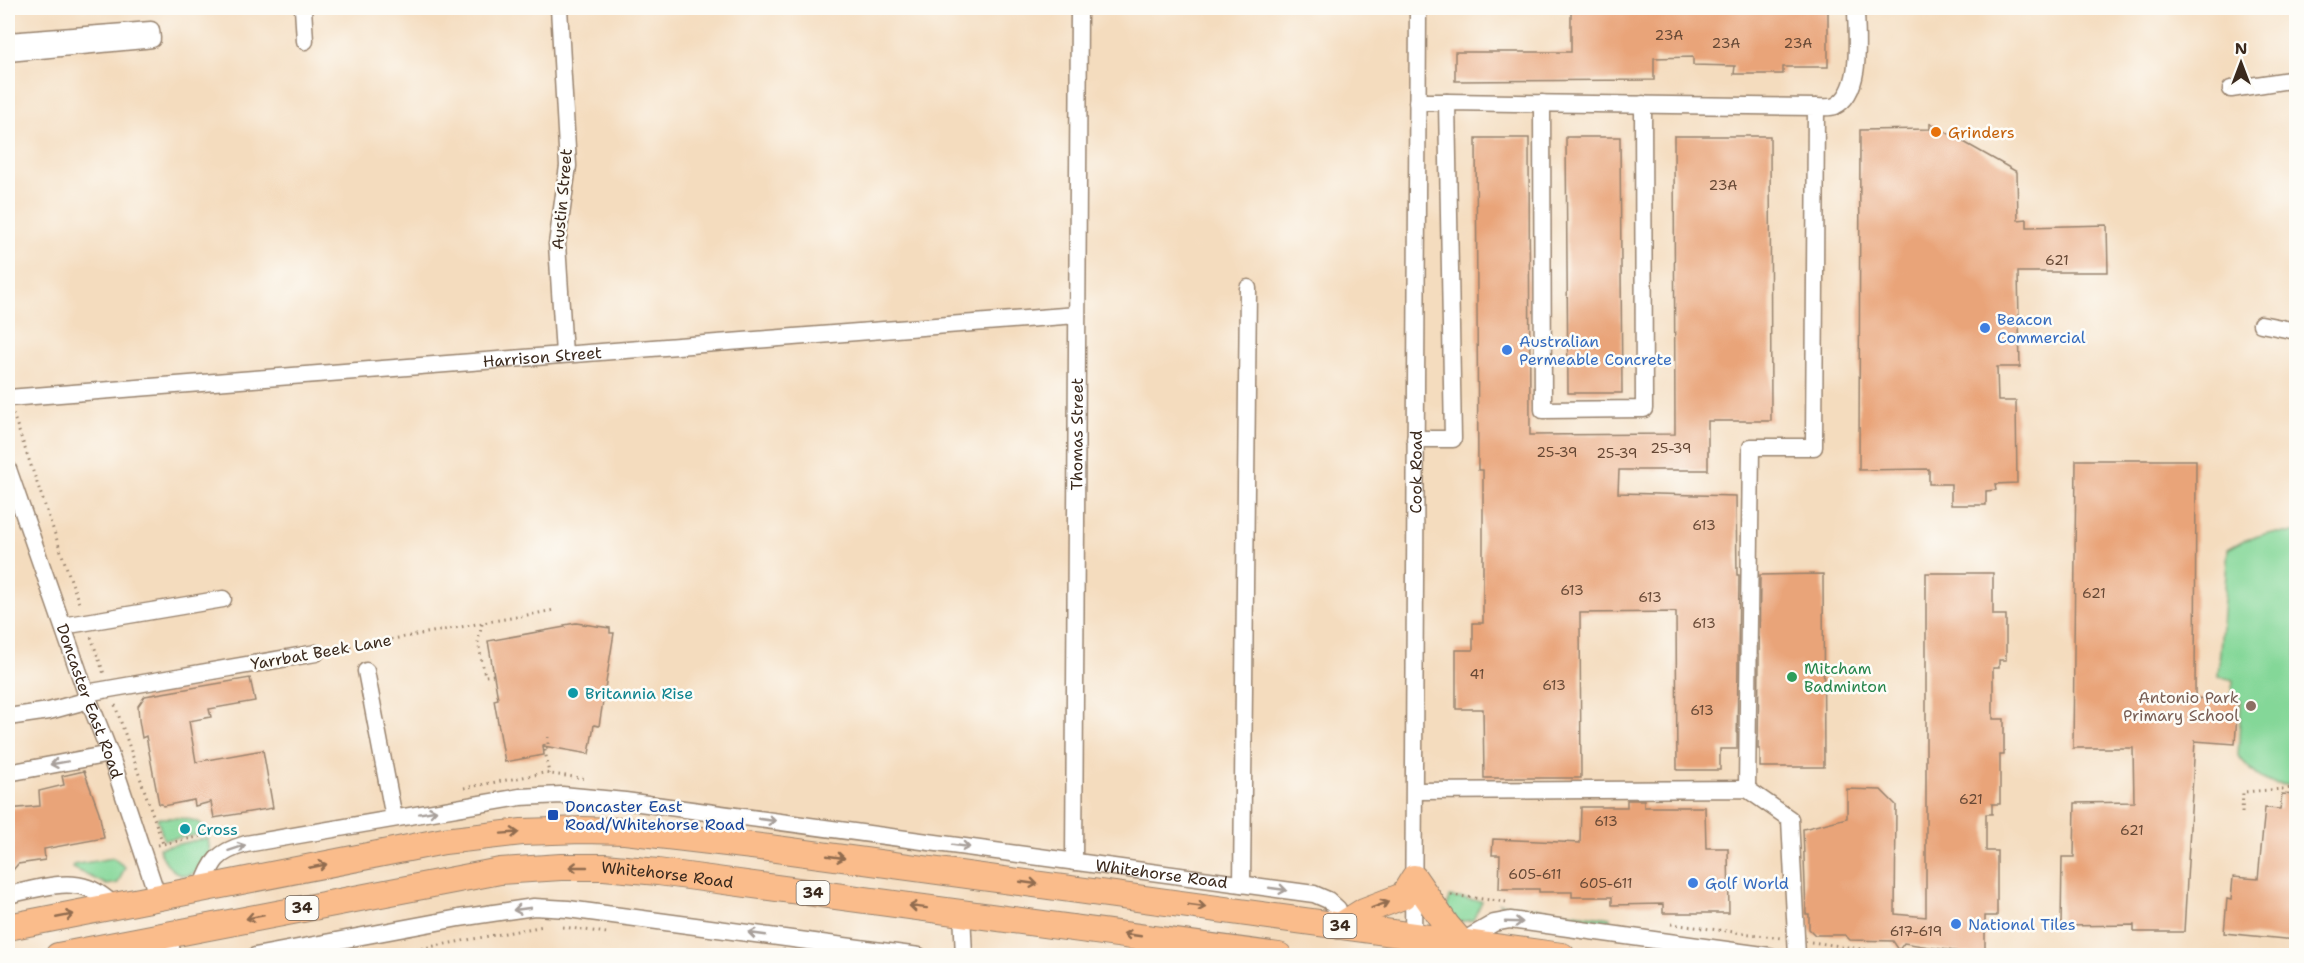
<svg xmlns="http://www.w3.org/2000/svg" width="2304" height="963" font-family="'Shantell Sans',sans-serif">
	<rect width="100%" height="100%" fill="#fdfcf7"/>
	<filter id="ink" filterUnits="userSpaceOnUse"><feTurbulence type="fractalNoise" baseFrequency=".0167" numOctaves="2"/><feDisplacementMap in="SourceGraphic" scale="12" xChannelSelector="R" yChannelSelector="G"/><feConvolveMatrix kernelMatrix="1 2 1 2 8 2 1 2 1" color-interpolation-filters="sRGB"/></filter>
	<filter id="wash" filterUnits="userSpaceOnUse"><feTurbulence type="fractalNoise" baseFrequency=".008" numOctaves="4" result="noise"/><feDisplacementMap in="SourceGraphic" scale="24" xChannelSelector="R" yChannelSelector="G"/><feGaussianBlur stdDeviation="1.35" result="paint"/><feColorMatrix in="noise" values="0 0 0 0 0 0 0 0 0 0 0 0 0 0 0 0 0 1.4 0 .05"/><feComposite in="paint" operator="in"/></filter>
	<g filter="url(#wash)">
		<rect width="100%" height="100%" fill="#f4dcbe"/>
		<!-- green -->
		<g fill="#84d798" stroke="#60805b" stroke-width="1.5">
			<path d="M 2268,533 L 2296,533 L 2296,785 C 2265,786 2258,778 2238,756 L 2241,700 L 2231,698 L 2233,680 L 2218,676 L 2228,549 L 2242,541 Z"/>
			<path d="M 157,818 C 176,818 199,815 210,833 L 164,840 Z"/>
			<path d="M 208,838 L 210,854 C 205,860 200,869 194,873 C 178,883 163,861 159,848 Z"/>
			<polygon points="113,858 125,867 118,883 107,885 73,868 73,865"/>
			<polygon points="1449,897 1482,901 1473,920 1458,922 1446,913"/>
			<polygon points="1499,903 1611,918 1610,924 1518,910 1504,911"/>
		</g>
		<g id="blocks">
			<!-- building -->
			<g fill="#e9a479">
				<polygon points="1571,8 1828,8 1828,67 1783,67 1783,74 1734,74 1735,66 1693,65 1693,57 1654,58 1654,80 1455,81 1455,52 1571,52"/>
				<polygon points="1930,123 2017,172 2018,220 2027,219 2027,227 2107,225 2108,272 2018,272 2020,367 1997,367 1998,401 2016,401 2017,483 1995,484 1996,490 1986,491 1986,505 1951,505 1951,484 1929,484 1929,469 1859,470 1860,130 1930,129"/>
				<polygon points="1674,136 1770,136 1771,421 1708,421 1708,470 1619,470 1618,493 1736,496 1737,575 1739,575 1737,749 1720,749 1720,770 1677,770 1676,612 1580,613 1581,778 1484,778 1483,709 1456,709 1456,650 1473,650 1473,623 1483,623 1483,470 1478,470 1476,138 1529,138 1530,435 1675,434"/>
				<polygon points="1566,137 1620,137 1622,393 1568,393"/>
				<polygon points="2076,460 2196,460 2195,698 2238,701 2235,744 2195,741 2184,932 2134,932 2134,925 2061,926 2062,857 2074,857 2075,803 2134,802 2133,748 2073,748"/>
				<polygon points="1926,573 1993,573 1993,615 2006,615 2006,660 1999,660 1999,668 1993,668 1993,719 2004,719 2004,755 2000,755 2000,804 1992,804 1992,814 1986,814 1986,851 1997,851 1997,916 1985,916 1985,956 1904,943 1899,950 1893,941 1850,940 1845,935 1815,935 1809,929 1809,914 1806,914 1803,829 1847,818 1847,789 1881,790 1896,805 1895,914 1926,917"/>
				<polygon points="1823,574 1824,767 1760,767 1760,749 1758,749 1760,575"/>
				<polygon points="576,623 610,628 610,633 614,633 599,726 594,725 589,754 543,746 544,755 505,762 494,700 498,699 488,641 565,627 564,625"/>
				<polygon points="250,678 255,701 209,709 211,717 189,721 196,762 263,750 273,808 214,818 211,802 195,806 194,800 163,806 162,804 159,804 146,736 142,738 139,720 138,706 145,696"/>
				<polygon points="84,771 99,812 104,838 44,849 45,860 18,864 8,876 8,809 40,806 39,791 64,785 62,776"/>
				<polygon points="2282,794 2296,795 2296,940 2224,933 2227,899 2231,900 2233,877 2258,879 2265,808 2280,809"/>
				<polygon points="1627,800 1644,800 1644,807 1705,807 1706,848 1728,848 1729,913 1663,913 1663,904 1612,905 1612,897 1572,897 1572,892 1539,892 1539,889 1499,889 1500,855 1492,855 1493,839 1580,843 1581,807 1627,807"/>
			</g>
		</g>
	</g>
	<g filter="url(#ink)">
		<use href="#blocks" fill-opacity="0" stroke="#98836e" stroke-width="1.5"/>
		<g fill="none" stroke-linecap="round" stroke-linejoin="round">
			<defs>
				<g id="minor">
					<polyline points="303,8 305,41"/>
					<polyline points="559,8 568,166 557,244 564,354"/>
					<polyline points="8,41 151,30 152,39 144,40 8,53"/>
					<polyline points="2231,89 2296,79"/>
					<polyline points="1417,102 1447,102"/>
					<polyline points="1542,103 1543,410 1644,409 1643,104"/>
					<path d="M 1816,107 C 1822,107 1830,108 1835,106 C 1864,91 1856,35 1856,8"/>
					<polyline points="2261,324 2296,331"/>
					<path id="s1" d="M 8,398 L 1077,315"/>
					<polyline points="1415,439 1453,439 1447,102 1816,107 1814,447 1751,447 1747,789"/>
					<path id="s2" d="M 8,469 L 86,693 L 110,754 L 158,898"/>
					<polyline points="63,626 223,599"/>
					<polyline points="366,671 394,818"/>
					<polyline points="86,693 316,653"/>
					<polyline points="8,717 49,711 89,700"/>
					<polyline points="8,773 110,754"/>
					<polyline points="1415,791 1747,789 1790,819 1797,956"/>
					<path id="s3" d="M 1074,862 L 1079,8"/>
					<polyline points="1242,884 1248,288"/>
					<path id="s4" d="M 201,890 C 213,861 215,853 246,844 L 520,797 L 562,795 L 625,801 L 1314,894 L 1328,900 L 1338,909 L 1340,926"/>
					<path d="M 8,895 C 32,890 64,879 88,888 C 99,891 107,900 116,906"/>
					<polyline points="962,912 964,956"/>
					<polyline points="168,934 173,956"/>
					<polyline points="1461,942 1494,923 1510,920 1770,956"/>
					<polyline points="255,956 459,918 534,907 568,909 919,956"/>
					<path id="s5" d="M 1413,956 L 1418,8"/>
				</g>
				<g id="highway">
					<polyline points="1340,926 1364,911 1403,896 1414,878 1447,926 1461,942"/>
					<polyline points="8,927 444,841 522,832 583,830 625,831 769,848 1562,956"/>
					<path id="s6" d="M 58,956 L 500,871 L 561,867 L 604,867 L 658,872 L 1279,956"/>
				</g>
			</defs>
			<!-- minor casing -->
			<use href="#minor" stroke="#98836e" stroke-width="19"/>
			<!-- highway casing -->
			<use href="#highway" stroke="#98836e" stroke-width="28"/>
			<!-- path -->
			<g stroke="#98836e" stroke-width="3" stroke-dasharray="1.5 4.5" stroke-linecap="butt">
				<polyline points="13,414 80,606"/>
				<polyline points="482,624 478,642 485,676 494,675"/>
				<polyline points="91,637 104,674"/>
				<polyline points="332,650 555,610"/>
				<polyline points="115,705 163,844"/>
				<polyline points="544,744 549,774"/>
				<polyline points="546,748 548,748 548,737"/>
				<polyline points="464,788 544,773 588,779"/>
				<polyline points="2242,813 2243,792 2296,788"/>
				<polyline points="158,845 228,831"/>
				<polyline points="1451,895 1507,902"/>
				<polyline points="1671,924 1781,938"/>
				<polyline points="563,927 607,933"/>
				<polyline points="1811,942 1913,956"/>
				<polyline points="380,956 544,926"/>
			</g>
			<!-- minor -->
			<use href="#minor" stroke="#fff" stroke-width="16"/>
			<!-- highway -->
			<use href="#highway" stroke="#fabc8b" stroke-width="26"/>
		</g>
		<!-- one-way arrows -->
		<defs><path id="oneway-shaft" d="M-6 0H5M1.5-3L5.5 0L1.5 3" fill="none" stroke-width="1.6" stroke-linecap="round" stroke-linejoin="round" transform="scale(1.5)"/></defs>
		<g stroke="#a79f9a">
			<use href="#oneway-shaft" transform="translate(59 763) rotate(170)"/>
			<use href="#oneway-shaft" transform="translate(428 812) rotate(-10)"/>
			<use href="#oneway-shaft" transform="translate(767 820) rotate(8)"/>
			<use href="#oneway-shaft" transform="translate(961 846) rotate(8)"/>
			<use href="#oneway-shaft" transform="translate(237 848) rotate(-18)"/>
			<use href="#oneway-shaft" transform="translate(1278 889) rotate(8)"/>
			<use href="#oneway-shaft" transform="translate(522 909) rotate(172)"/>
			<use href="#oneway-shaft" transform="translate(1514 922) rotate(2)"/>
			<use href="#oneway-shaft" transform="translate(757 934) rotate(-172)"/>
		</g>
		<g stroke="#916c4f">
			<use href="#oneway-shaft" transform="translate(510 833) rotate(-4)"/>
			<use href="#oneway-shaft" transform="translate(836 857) rotate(8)"/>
			<use href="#oneway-shaft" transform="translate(318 866) rotate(-11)"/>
			<use href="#oneway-shaft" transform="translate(578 867) rotate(-180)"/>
			<use href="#oneway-shaft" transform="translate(1029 883) rotate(8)"/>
			<use href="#oneway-shaft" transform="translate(1380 905) rotate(-20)"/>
			<use href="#oneway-shaft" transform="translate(1197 906) rotate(8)"/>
			<use href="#oneway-shaft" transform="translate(918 907) rotate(-173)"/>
			<use href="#oneway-shaft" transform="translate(65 916) rotate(-11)"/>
			<use href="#oneway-shaft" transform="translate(255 917) rotate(169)"/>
			<use href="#oneway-shaft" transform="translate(1132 935) rotate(-172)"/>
		</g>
	</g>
	<!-- markers -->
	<circle fill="#e8710a" stroke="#fdfcf7" stroke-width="2" cx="1936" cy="132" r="6"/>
	<g fill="#3f7fe0" stroke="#fdfcf7" stroke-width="2">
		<circle cx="1985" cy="328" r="6"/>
		<circle cx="1507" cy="350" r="6"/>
		<circle cx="1693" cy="883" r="6"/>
		<circle cx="1956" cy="924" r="6"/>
	</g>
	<circle fill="#2e9e5b" stroke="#fdfcf7" stroke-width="2" cx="1792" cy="677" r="6"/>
	<g fill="#0f9aa8" stroke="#fdfcf7" stroke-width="2">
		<circle cx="573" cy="693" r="6"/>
		<circle cx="185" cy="829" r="6"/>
	</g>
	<circle fill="#8d6e63" stroke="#fdfcf7" stroke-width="2" cx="2251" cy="706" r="6"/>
	<rect fill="#1a4fb4" stroke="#fdfcf7" stroke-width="2" x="547" y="809" width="12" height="12" rx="3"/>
	<g text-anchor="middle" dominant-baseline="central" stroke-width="5" stroke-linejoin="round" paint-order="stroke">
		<!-- number labels -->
		<g font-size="14" fill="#664835">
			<text x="1669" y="35">23A</text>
			<text x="1726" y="43">23A</text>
			<text x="1798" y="43">23A</text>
			<text x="1723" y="185">23A</text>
			<text x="2057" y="260">621</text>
			<text x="1671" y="448">25-39</text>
			<text x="1557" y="452">25-39</text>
			<text x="1617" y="453">25-39</text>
			<text x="1704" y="525">613</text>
			<text x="1572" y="590">613</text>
			<text x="2094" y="593">621</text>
			<text x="1650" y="597">613</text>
			<text x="1704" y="623">613</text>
			<text x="1477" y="674">41</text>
			<text x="1554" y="685">613</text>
			<text x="1702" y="710">613</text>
			<text x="1971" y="799">621</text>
			<text x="1606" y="821">613</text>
			<text x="2132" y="830">621</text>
			<text x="1535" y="874">605-611</text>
			<text x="1606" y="883">605-611</text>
			<text x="1916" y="931">617-619</text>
		</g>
		<!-- shield labels -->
		<g fill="#fdfcf7" stroke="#75695f" stroke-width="1.5">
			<rect x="796.5" y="881" width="33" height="24" rx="4.5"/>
			<rect x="285.5" y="896" width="33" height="24" rx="4.5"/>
			<rect x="1323.5" y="914" width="33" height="24" rx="4.5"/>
		</g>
		<g font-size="15" font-weight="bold" fill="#3b2a1e">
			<text x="813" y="893">34</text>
			<text x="302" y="908">34</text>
			<text x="1340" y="926">34</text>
		</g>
		<!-- food labels -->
		<g font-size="16" fill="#c56008" stroke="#fdfcf7" text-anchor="start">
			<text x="1948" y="132">Grinders</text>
		</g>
		<!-- street labels -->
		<g font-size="16" fill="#3b2a1e" stroke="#fdfcf7">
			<text transform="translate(562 199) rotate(-85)">Austin Street</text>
			<text stroke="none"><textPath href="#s1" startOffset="536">Harrison Street</textPath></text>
			<text stroke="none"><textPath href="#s3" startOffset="428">Thomas Street</textPath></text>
			<text stroke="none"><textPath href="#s5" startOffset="484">Cook Road</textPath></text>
			<text transform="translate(321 652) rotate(-10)">Yarrbat Beek Lane</text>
			<text stroke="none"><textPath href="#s2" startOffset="246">Doncaster East Road</textPath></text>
			<text stroke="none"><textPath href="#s4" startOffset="993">Whitehorse Road</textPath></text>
			<text stroke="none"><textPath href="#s6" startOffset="618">Whitehorse Road</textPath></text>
		</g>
		<!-- shop labels -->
		<g font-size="16" fill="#366cbe" stroke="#fdfcf7" text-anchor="start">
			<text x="1997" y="319">Beacon<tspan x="1997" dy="18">Commercial</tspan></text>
			<text x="1519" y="341">Australian<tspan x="1519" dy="18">Permeable Concrete</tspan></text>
			<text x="1705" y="883">Golf World</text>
			<text x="1968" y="924">National Tiles</text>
		</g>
		<!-- leisure labels -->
		<g font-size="16" fill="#27864d" stroke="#fdfcf7" text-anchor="start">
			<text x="1804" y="668">Mitcham<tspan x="1804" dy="18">Badminton</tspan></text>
		</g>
		<!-- culture labels -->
		<g font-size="16" fill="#0d838f" stroke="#fdfcf7" text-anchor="start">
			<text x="585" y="693">Britannia Rise</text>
			<text x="197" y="829">Cross</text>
		</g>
		<!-- education labels -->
		<g font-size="16" fill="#785e54" stroke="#fdfcf7" text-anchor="end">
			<text x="2239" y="697">Antonio Park<tspan x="2239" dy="18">Primary School</tspan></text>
		</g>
		<!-- transit labels -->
		<g font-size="16" fill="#164399" stroke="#fdfcf7" text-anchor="start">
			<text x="565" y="806">Doncaster East<tspan x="565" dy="18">Road/Whitehorse Road</tspan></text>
		</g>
	</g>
	<!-- margin -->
	<rect width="2304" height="963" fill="none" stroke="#fdfcf7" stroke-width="30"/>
	<!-- north arrow -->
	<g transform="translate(2241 63)" stroke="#fdfcf7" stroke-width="4.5" paint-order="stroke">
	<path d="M0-4.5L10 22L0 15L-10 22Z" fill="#3b2a1e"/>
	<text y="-9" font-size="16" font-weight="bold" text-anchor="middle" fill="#3b2a1e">N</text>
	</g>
</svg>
